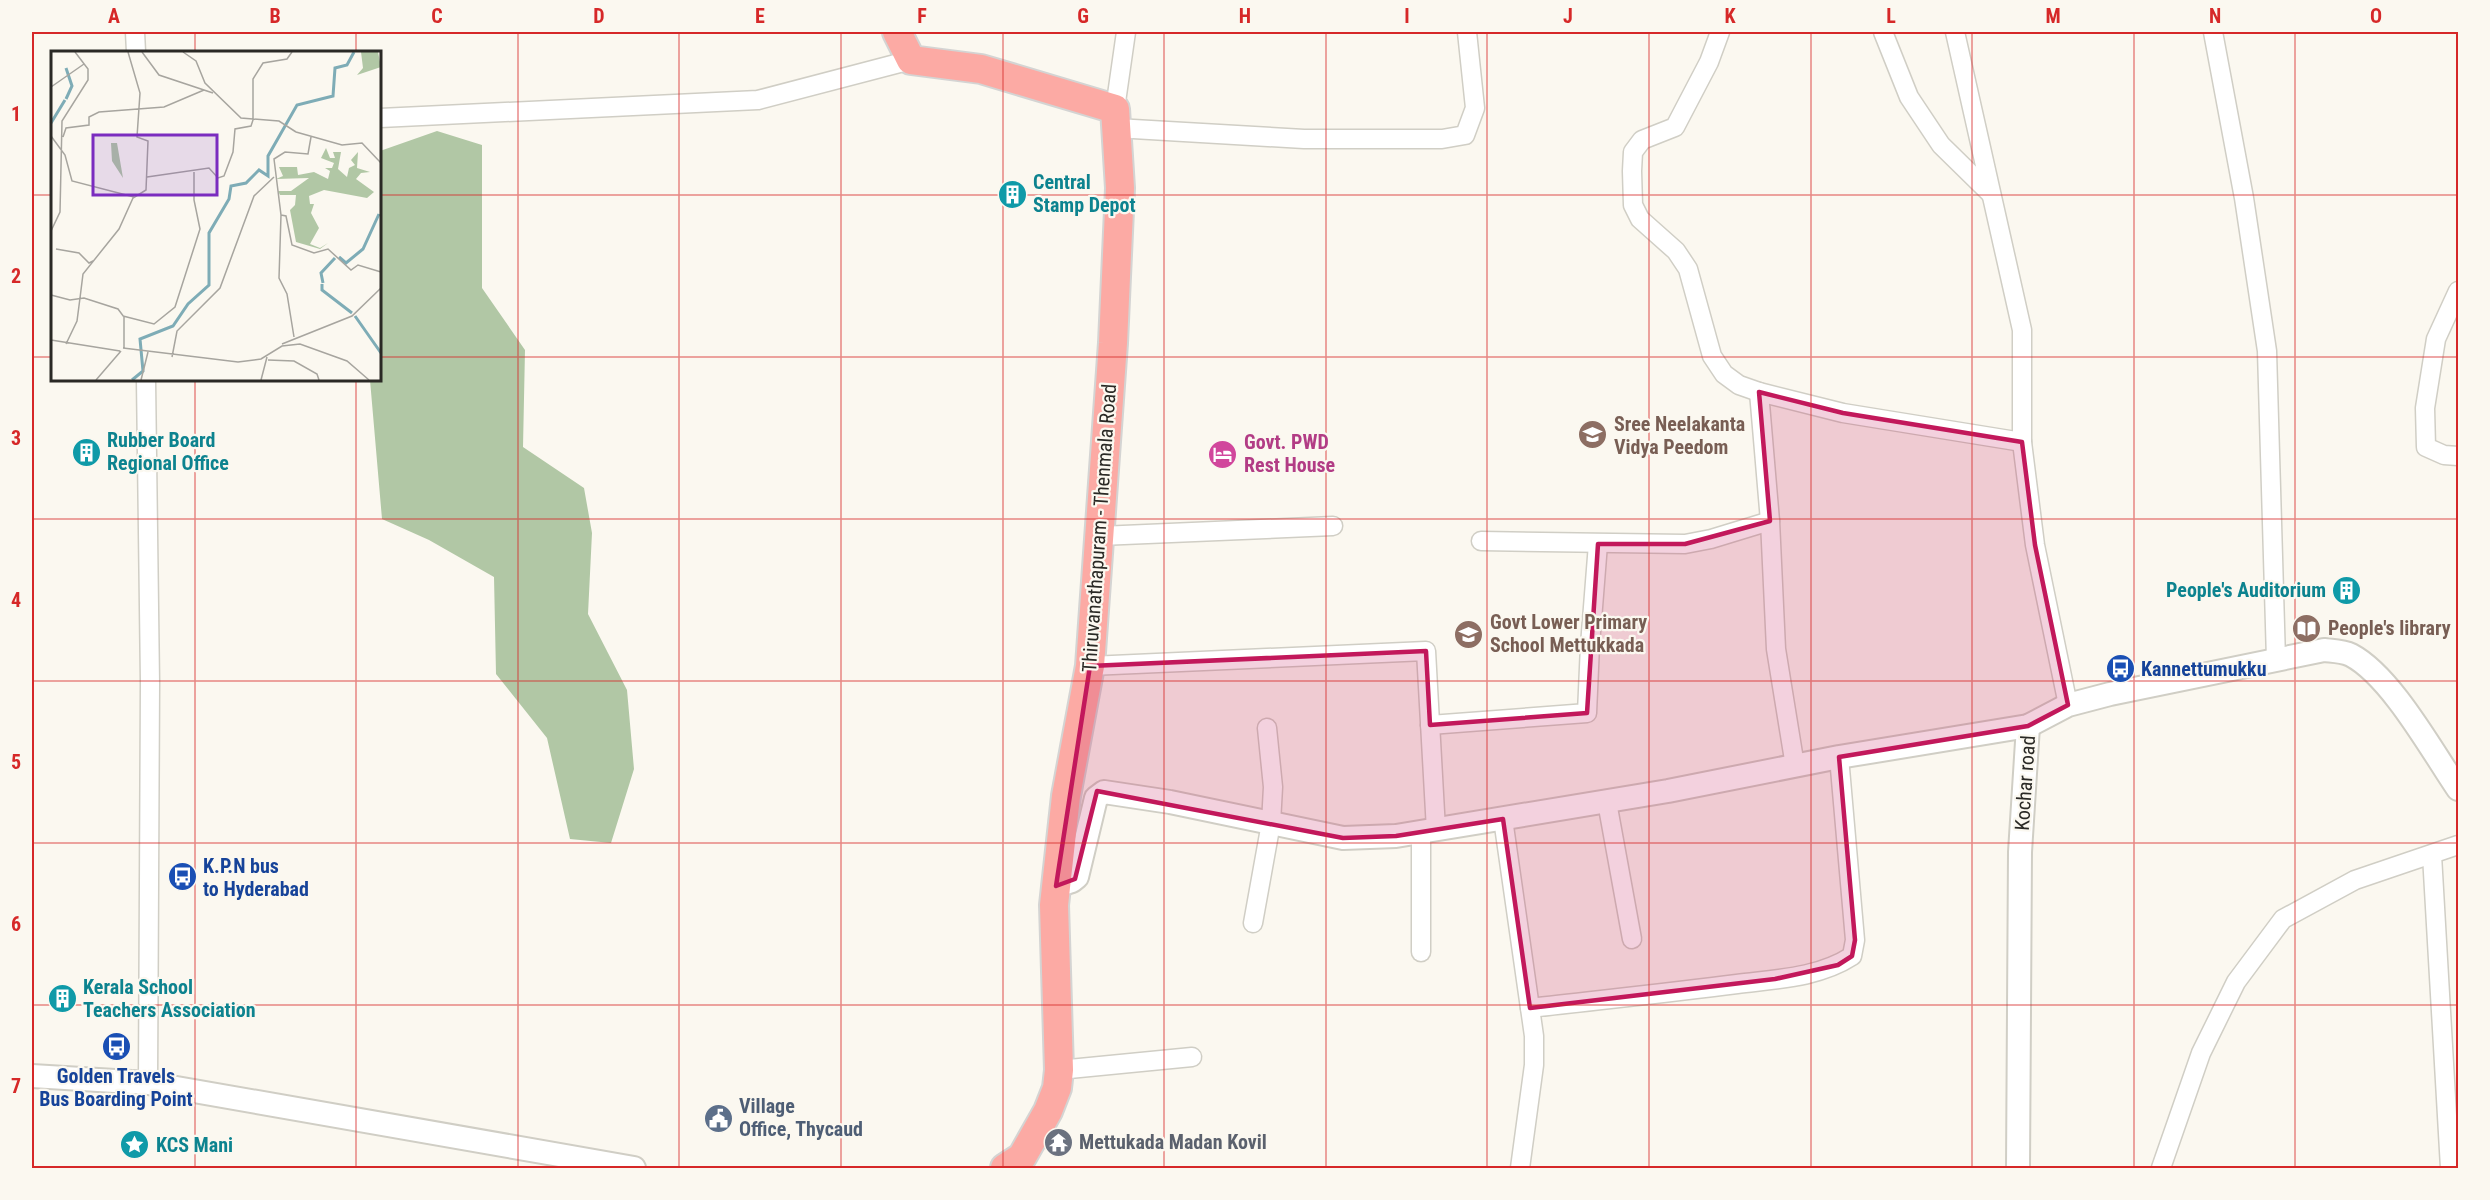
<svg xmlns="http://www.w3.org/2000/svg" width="2490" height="1200" font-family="'Roboto Condensed',sans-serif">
	<rect width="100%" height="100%" fill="#fbf8f0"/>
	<!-- forest -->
	<polygon fill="#b1c7a5" points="437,131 482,145 482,288 525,350 523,447 584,488 592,533 588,614 627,690 634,769 611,843 570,839 547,738 496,674 494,577 429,540 382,519 370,380 380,380 380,151"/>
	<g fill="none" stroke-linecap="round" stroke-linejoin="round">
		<defs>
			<g id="minor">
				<polyline points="135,32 136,52"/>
				<polyline points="1720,32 1709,62 1675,127 1642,140 1633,152 1632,171 1633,205 1640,219 1676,251 1688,269 1712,356 1724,374 1739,385 1759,392 1843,413 2022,442"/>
				<polyline points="1883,32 1909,97 1941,145 1991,194"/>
				<polyline points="1955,32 2022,330 2022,442 2035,545 2068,705"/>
				<polyline points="2213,32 2244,198 2267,351 2276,660"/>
				<polyline points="1115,109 1126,32"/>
				<polyline points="380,118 758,100 911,60"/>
				<polyline points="1116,128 1304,139 1442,139 1465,135 1475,108 1467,32"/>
				<polyline points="2458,291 2436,339 2425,408 2426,447 2444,455 2458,456"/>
				<polyline points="146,380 150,683 148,1083"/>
				<polyline points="1759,392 1770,521 1776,649 1795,766"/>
				<polyline points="1100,536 1333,526"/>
				<polyline points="1481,541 1685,544 1711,539 1770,521"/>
				<polyline points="1090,666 1426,651 1436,830"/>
				<polyline points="1430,725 1587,713 1590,645 1598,544"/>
				<polyline points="1607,802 1632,939"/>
				<polyline points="1503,819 1534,1036 1534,1065 1520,1168"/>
				<polyline points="1421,832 1421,952"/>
				<polyline points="2432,855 2450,1168"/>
				<polyline points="1253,923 1271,823 1273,787 1267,728"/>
				<path d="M 1530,1008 C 1599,1000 1668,993 1737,984 C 1776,979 1818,978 1852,956 L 1855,940 L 1839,757"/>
				<polyline points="1059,1070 1192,1057"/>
				<polyline points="2161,1168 2201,1053 2236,982 2283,919 2355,880 2458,845"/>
			</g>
			<g id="tertiary">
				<path d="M 1056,886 L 1072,881 L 1077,877 L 1096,798 L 1104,792 L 1170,802 L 1343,838 L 1396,836 L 1668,791 L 1839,757 L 2028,726 L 2068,705 L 2110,694 L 2324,650 C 2333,651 2343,651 2351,655 C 2391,676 2432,751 2458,789"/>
				<polyline points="32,1076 148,1083 634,1168"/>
				<polyline points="2018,1168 2020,852 2028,726"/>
			</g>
			<polyline id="primary" points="897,32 911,60 981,69 1115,109 1120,188 1113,343 1090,666 1066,796 1054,905 1059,1070 1057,1088 1048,1111 1022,1157 1005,1168"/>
		</defs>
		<!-- minor casing -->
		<use href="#minor" stroke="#d0cec5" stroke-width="21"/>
		<!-- tertiary casing -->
		<use href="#tertiary" stroke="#d0cec5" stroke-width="26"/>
		<!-- primary casing -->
		<use href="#primary" stroke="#d4d4d3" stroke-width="32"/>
		<!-- minor -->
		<use href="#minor" stroke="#fff" stroke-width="18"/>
		<!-- tertiary -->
		<use href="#tertiary" stroke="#fff" stroke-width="22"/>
		<!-- primary -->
		<use href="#primary" stroke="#fcaaa4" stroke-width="28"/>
	</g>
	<!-- marked area -->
	<path fill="#c2185b" fill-opacity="0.2" stroke="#c2185b" stroke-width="4.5" stroke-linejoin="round" d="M 1759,392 L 1843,413 L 2022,442 L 2035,545 L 2068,705 L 2028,726 L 1839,757 L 1855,940 L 1852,956 L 1838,965 L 1775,979 L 1530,1008 L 1503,819 L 1396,836 L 1343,838 L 1097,791 L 1075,879 L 1056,886 L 1090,666 L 1426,651 L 1430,725 L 1587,713 L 1598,544 L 1685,544 L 1770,521 Z"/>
	<!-- grid -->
	<path fill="none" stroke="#d62828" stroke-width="1.5" stroke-opacity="0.55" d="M 195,32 L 195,52M 356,32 L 356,52M 518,32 L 518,1168M 679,32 L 679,1168M 841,32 L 841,1168M 1003,32 L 1003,1168M 1164,32 L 1164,1168M 1326,32 L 1326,1168M 1487,32 L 1487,1168M 1649,32 L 1649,1168M 1811,32 L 1811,1168M 1972,32 L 1972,1168M 2134,32 L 2134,1168M 2295,32 L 2295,1168M 32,195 L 52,195M 380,195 L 2458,195M 32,357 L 52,357M 380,357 L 2458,357M 195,380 L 195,1168M 356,380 L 356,1168M 32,519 L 2458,519M 32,681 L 2458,681M 32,843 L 2458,843M 32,1005 L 2458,1005"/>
	<!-- icons -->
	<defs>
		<symbol id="building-disc" viewBox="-11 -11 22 22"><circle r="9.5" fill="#0f9aa8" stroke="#fbf8f0"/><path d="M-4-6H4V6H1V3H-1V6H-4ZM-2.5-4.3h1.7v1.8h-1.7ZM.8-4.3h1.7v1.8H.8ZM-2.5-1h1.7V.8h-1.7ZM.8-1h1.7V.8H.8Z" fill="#fff"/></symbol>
		<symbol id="school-disc" viewBox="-11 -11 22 22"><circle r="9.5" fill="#8d6e63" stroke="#fbf8f0"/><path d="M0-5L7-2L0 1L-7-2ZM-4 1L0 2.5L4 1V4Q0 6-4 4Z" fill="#fff"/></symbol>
		<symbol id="hotel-disc" viewBox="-11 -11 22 22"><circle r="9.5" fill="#d1479c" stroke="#fbf8f0"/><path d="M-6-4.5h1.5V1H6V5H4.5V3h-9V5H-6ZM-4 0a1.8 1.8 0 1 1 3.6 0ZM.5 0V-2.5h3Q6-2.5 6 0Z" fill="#fff"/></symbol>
		<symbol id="library-disc" viewBox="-11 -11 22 22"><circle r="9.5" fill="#8d6e63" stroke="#fbf8f0"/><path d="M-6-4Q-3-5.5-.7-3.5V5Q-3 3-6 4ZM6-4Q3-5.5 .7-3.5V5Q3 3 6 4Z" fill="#fff"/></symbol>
		<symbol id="bus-disc" viewBox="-11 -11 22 22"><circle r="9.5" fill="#1a4fb4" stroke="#fbf8f0"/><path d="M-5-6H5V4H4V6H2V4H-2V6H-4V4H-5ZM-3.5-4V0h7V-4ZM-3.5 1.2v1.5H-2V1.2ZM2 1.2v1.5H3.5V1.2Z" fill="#fff"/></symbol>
		<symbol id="civic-disc" viewBox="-11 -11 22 22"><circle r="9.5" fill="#5c6f8a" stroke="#fbf8f0"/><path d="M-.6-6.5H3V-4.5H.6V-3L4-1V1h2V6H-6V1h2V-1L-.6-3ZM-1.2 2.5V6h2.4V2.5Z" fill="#fff"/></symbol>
		<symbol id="temple-disc" viewBox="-11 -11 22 22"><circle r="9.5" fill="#6b7280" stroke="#fbf8f0"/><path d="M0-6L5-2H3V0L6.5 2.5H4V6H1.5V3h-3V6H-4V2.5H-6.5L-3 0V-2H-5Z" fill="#fff"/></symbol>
		<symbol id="sight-disc" viewBox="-11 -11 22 22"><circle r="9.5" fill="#0f9aa8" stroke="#fbf8f0"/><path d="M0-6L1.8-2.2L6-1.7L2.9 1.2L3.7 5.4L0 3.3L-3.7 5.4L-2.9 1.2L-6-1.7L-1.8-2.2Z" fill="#fff"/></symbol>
	</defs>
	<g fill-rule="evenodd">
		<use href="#building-disc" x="996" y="178" width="33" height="33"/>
		<use href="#school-disc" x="1576" y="418" width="33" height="33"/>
		<use href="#building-disc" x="70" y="436" width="33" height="33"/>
		<use href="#hotel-disc" x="1206" y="438" width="33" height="33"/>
		<use href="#building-disc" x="2330" y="574" width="33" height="33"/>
		<use href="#library-disc" x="2290" y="612" width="33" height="33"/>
		<use href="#school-disc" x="1452" y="618" width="33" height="33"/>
		<use href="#bus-disc" x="2104" y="652" width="33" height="33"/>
		<use href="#bus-disc" x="166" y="860" width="33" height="33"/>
		<use href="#building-disc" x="46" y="982" width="33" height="33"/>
		<use href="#bus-disc" x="100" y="1030" width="33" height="33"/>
		<use href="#civic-disc" x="702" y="1102" width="33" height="33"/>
		<use href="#temple-disc" x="1042" y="1126" width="33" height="33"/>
		<use href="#sight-disc" x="118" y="1128" width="33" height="33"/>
	</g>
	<g text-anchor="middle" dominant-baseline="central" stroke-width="4.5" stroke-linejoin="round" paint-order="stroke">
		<!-- culture labels -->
		<g font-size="20" font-weight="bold" fill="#0d838f" stroke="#fbf8f0" text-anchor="start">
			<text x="1033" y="182">Central<tspan x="1033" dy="23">Stamp Depot</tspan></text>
			<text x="107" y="440">Rubber Board<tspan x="107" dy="23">Regional Office</tspan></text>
			<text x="2326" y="590" text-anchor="end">People's Auditorium</text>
			<text x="83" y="987">Kerala School<tspan x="83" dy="23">Teachers Association</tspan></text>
			<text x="156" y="1145">KCS Mani</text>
		</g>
		<!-- education labels -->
		<g font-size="20" font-weight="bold" fill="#785e54" stroke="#fbf8f0" text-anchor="start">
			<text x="1614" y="424">Sree Neelakanta<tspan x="1614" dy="23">Vidya Peedom</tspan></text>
			<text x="1490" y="622">Govt Lower Primary<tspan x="1490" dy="23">School Mettukkada</tspan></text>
			<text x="2328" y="628">People's library</text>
		</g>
		<!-- hotel labels -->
		<g font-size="20" font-weight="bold" fill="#b23c85" stroke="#fbf8f0" text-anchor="start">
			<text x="1244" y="442">Govt. PWD<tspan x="1244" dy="23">Rest House</tspan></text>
		</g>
		<!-- street labels -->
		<g font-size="20" fill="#2a2925" stroke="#fbf8f0">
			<text transform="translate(1099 528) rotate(-86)">Thiruvanathapuram - Thenmala Road</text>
			<text transform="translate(2025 783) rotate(-86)">Kochar road</text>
		</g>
		<!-- transit labels -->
		<g font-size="20" font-weight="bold" fill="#164399" stroke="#fbf8f0" text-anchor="start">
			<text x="2141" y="669">Kannettumukku</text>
			<text x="203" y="866">K.P.N bus<tspan x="203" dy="23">to Hyderabad</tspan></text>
			<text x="116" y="1076" text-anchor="middle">Golden Travels<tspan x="116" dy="23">Bus Boarding Point</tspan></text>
		</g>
		<!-- service labels -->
		<g font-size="20" font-weight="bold" fill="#4e5e75" stroke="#fbf8f0" text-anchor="start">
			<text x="739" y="1106">Village<tspan x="739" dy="23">Office, Thycaud</tspan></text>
		</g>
		<!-- worship labels -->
		<g font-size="20" font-weight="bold" fill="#5b616d" stroke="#fbf8f0" text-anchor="start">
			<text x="1079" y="1142">Mettukada Madan Kovil</text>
		</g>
	</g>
	<!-- overview -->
	<g transform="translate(51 51)">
		<rect width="330" height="330" fill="#fbf8f0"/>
		<path d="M 310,1 L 327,1 L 330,16 L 306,24 L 312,17 ZM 60,92 L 66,92 L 72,127 L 61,110 ZM 275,97 L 279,107 L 284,107 L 282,101 L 290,101 L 287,118 L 296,126 L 298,117 L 304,114 L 300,109 L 307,101 L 306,117 L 319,121 L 310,122 L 305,128 L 323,141 L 316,147 L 273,139 L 258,145 L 259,153 L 263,153 L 260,162 L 268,177 L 259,193 L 269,197 L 277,192 L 269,198 L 245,191 L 239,159 L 244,154 L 245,144 L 229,144 L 227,140 L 240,140 L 258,127 L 225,128 L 232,125 L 228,116 L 246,116 L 247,124 L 263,121 L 277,128 L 279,120 L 274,117 L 281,117 L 283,112 L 270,107 Z" fill="#b1c7a5"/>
		<path fill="none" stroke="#7eacb6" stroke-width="3" d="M 15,48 L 21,35 L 15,17M 0,72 L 14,49M 288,206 L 295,212 L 312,198 L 328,163M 272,232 L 270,222 L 284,207M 271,233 L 271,239 L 301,262M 304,265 L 330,302M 81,329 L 92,320 L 89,288 L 122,275 L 137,253 L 158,234 L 158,182 L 178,148 L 180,135 L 195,132 L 208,119 L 217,125 L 217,105 L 246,54 L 282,45 L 284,17 L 296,14 L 303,1"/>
		<path fill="none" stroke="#a7a59f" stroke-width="1.5" d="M 91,1 L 108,24 L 162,42M 132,1 L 145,10 L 154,32 L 190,67 L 228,70 L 245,81M 0,36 L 33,13M 245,81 L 291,94 L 311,92 L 330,112M 0,85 L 14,104 L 21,130 L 83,146M 12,86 L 15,77 L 38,74 L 38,66 L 48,61 L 113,56 L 153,39M 96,126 L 158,117 L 167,127 L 173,125 L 182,101 L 184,78 L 200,75 L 202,69 L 202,28 L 212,12 L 236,8 L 241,1M 230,164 L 235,165 L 241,194 L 263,202 L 277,198 L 300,219 L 307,214 L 330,221M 0,180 L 9,161 L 11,70 L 37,29 L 37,18 L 24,1M 5,198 L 28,202 L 38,212 L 42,210M 0,244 L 19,249 L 33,247 L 67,258 L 73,266 L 73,297M 29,247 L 32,223 L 68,178 L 82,147 L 95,139 L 97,90 L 86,86 L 89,42 L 77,1M 72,265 L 103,273 L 124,256 L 149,178 L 143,149 L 143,121M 243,286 L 236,243 L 228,227 L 230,164 L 223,108 L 234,101 L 257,103 L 260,86M 0,289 L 69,300M 15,293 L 26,270 L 29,247M 231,293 L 301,265 L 330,237M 72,297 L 187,311 L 210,308 L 231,295 L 249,293 L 296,310 L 318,329M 121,306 L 126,280 L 169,237 L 203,145 L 223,126M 217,309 L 243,310 L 266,323 L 268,329M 45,329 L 70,300M 90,329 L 97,301M 210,329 L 216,306"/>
		<path fill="#7b2cbf" fill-opacity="0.15" stroke="#7b2cbf" stroke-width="3" d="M 42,84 L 166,84 L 166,144 L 42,144 Z"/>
		<rect width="330" height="330" fill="none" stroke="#2a2925" stroke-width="3"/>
	</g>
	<!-- border -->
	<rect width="2490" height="1200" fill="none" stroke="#fbf8f0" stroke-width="66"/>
	<rect x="33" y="33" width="2424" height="1134" fill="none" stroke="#d62828" stroke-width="2"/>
	<g font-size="20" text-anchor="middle" font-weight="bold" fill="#d62828">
		<text x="114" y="23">A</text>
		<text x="275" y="23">B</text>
		<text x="437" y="23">C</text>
		<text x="599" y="23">D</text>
		<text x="760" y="23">E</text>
		<text x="922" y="23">F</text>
		<text x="1083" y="23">G</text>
		<text x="1245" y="23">H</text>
		<text x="1407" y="23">I</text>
		<text x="1568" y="23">J</text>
		<text x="1730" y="23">K</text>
		<text x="1891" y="23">L</text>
		<text x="2053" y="23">M</text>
		<text x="2215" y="23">N</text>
		<text x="2376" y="23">O</text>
		<text x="16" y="121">1</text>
		<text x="16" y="283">2</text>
		<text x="16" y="445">3</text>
		<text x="16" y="607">4</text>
		<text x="16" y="769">5</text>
		<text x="16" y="931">6</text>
		<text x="16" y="1093">7</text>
	</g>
</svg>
